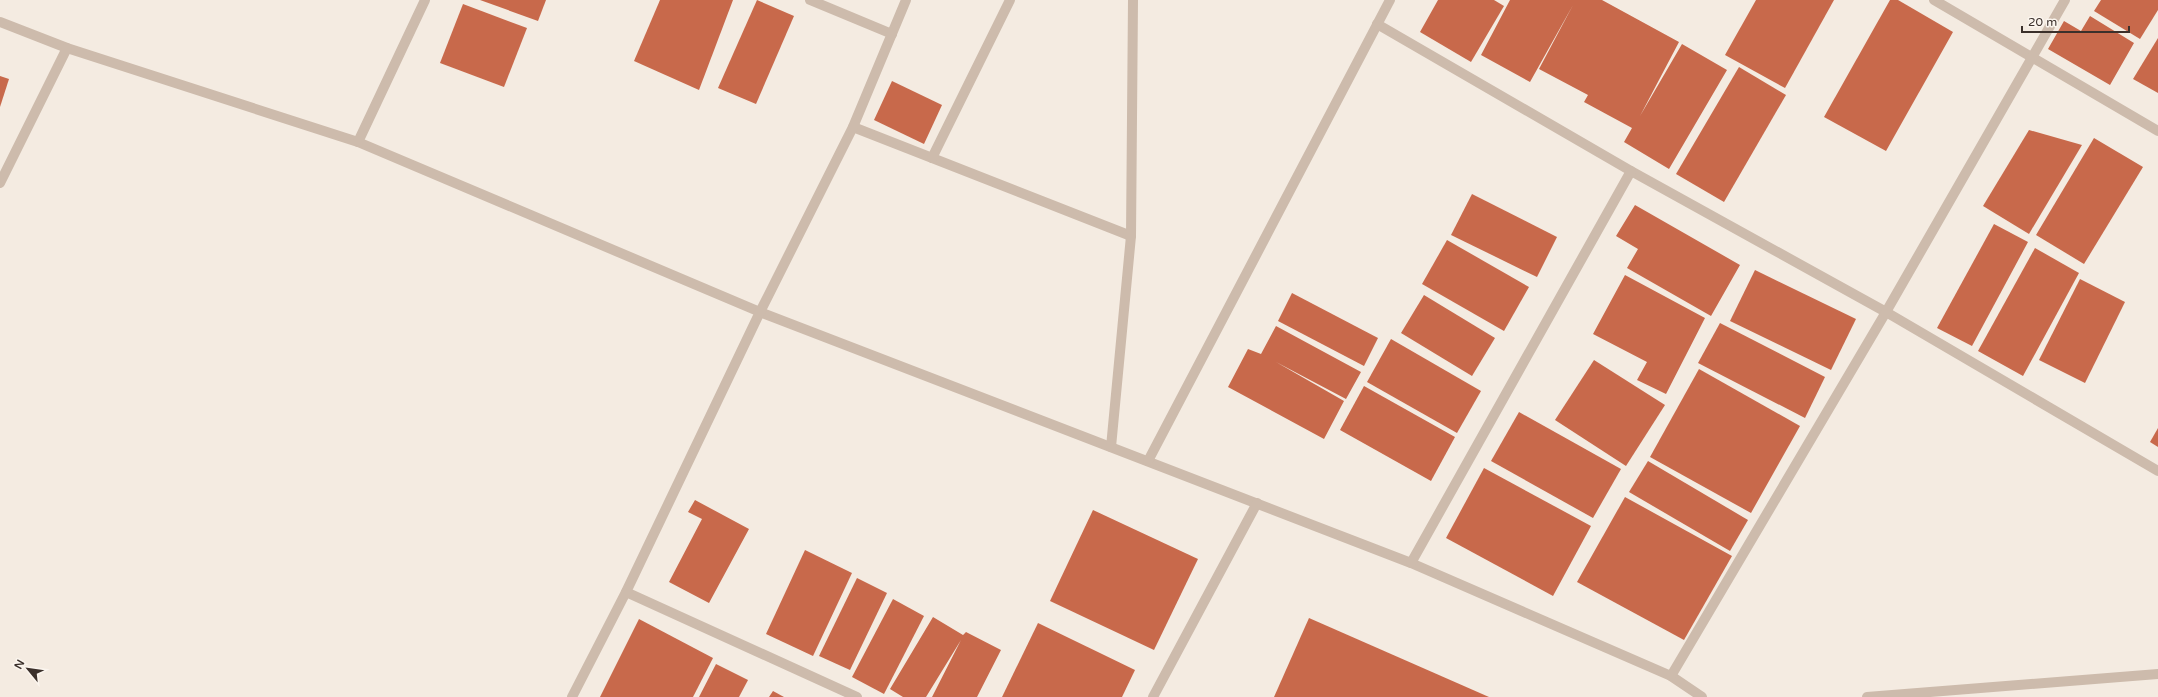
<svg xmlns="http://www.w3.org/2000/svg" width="2158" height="697" font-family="'Varela Round',sans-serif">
	<rect width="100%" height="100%" fill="#f4ebe1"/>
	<!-- building -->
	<g fill="#c8694b">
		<polygon points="480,0 546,0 538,21"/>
		<polygon points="660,0 733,0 699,90 634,61"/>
		<polygon points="757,0 794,16 756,104 718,88"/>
		<polygon points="1438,0 1494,0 1504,6 1471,62 1420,32"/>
		<polygon points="1510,0 1602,0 1679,42 1640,116 1682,44 1727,70 1669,169 1624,142 1632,128 1584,102 1588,95 1539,69 1573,5 1530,82 1481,55"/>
		<polygon points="1756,0 1834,0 1785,88 1725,55"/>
		<polygon points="1890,0 1898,0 1953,32 1886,151 1824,117"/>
		<polygon points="2101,0 2158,0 2158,10 2140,39 2094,11"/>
		<polygon points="463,4 527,28 504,87 440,63"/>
		<polygon points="2090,16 2134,43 2110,85 2048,49 2064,21 2081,31"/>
		<polygon points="2158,38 2158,93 2133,79"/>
		<polygon points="1739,67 1786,95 1724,202 1676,174"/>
		<polygon points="0,76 9,79 0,107"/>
		<polygon points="892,81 942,105 924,144 874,120"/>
		<polygon points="2029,130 2082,145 2029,234 1983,206"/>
		<polygon points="2094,138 2143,167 2084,264 2036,235"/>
		<polygon points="1472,194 1557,237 1537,277 1451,235"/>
		<polygon points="1635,205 1740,265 1711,316 1627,268 1638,249 1616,236"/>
		<polygon points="1994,224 2028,242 1972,346 1937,328"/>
		<polygon points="1447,240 1529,287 1504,331 1422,284"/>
		<polygon points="2035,248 2079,273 2023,376 1978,351"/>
		<polygon points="1755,270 1856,319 1831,370 1730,321"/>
		<polygon points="1625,275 1705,318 1666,394 1637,380 1647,362 1593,334"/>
		<polygon points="2080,279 2125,302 2085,383 2039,360"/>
		<polygon points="1292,293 1378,338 1364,366 1278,321"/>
		<polygon points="1424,295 1495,338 1472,376 1401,333"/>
		<polygon points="1720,323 1825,377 1805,418 1698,363"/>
		<polygon points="1276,326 1361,372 1346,399 1276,362 1344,401 1324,439 1228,387 1248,349 1261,354"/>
		<polygon points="1391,339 1481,391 1457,433 1367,382"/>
		<polygon points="1594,360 1665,405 1626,466 1555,420"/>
		<polygon points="1699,369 1800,426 1751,513 1650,457"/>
		<polygon points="1364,386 1455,437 1431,481 1340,430"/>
		<polygon points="1519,412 1621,469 1593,518 1491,461"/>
		<polygon points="2158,428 2158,447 2150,442"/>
		<polygon points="1648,461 1748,520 1730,551 1629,492"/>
		<polygon points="1484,468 1591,526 1553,596 1446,538"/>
		<polygon points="1625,497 1732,556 1684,640 1577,582"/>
		<polygon points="695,500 749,529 709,603 669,582 702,519 688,512"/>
		<polygon points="1093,510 1198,559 1154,650 1050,601"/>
		<polygon points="805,550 852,573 813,656 766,634"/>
		<polygon points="857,578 887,593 850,670 819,656"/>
		<polygon points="893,599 924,616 884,694 852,677"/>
		<polygon points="933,617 963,635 966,632 1001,650 977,697 932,697 961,640 926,697 903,697 890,689"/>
		<polygon points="1309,618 1489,697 1274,697"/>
		<polygon points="639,619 713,658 693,697 600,697"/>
		<polygon points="1038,623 1135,670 1122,697 1002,697"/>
		<polygon points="716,664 748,680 739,697 699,697"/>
		<polygon points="773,691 784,697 769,697"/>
	</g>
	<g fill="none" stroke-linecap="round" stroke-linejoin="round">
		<!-- minor -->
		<g stroke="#cdbbac" stroke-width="10">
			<polyline points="810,0 892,34"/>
			<polyline points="1934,0 2158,131"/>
			<polyline points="0,22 67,48 358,142 760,312 1411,563 1671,676 1702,697"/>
			<polyline points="1377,24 1631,171 1886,312 2158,471"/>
			<polyline points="853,127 1131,236"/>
			<polyline points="358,142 425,0"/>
			<polyline points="932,158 1010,0"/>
			<polyline points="0,183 67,48"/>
			<polyline points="1111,447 1131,236 1133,0"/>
			<polyline points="1148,461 1390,0"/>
			<polyline points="1411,563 1631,171"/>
			<polyline points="626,592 857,697"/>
			<polyline points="1671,676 1886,312 2065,0"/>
			<polyline points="572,697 626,592 760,312 853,127 906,0"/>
			<polyline points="1153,697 1257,503"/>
			<polyline points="1867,697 2158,674"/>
		</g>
	</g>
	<!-- north arrow -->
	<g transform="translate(28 669) rotate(299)" stroke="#fbf5ee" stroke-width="3" paint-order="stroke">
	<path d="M0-3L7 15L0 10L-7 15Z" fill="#3b302b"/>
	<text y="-6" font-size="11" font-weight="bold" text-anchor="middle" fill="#3b302b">N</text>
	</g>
	<!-- scale -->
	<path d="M2022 26v6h107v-6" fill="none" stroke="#3b302b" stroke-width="2"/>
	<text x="2028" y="26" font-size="12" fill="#3b302b" stroke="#fbf5ee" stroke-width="3" paint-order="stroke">20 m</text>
</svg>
